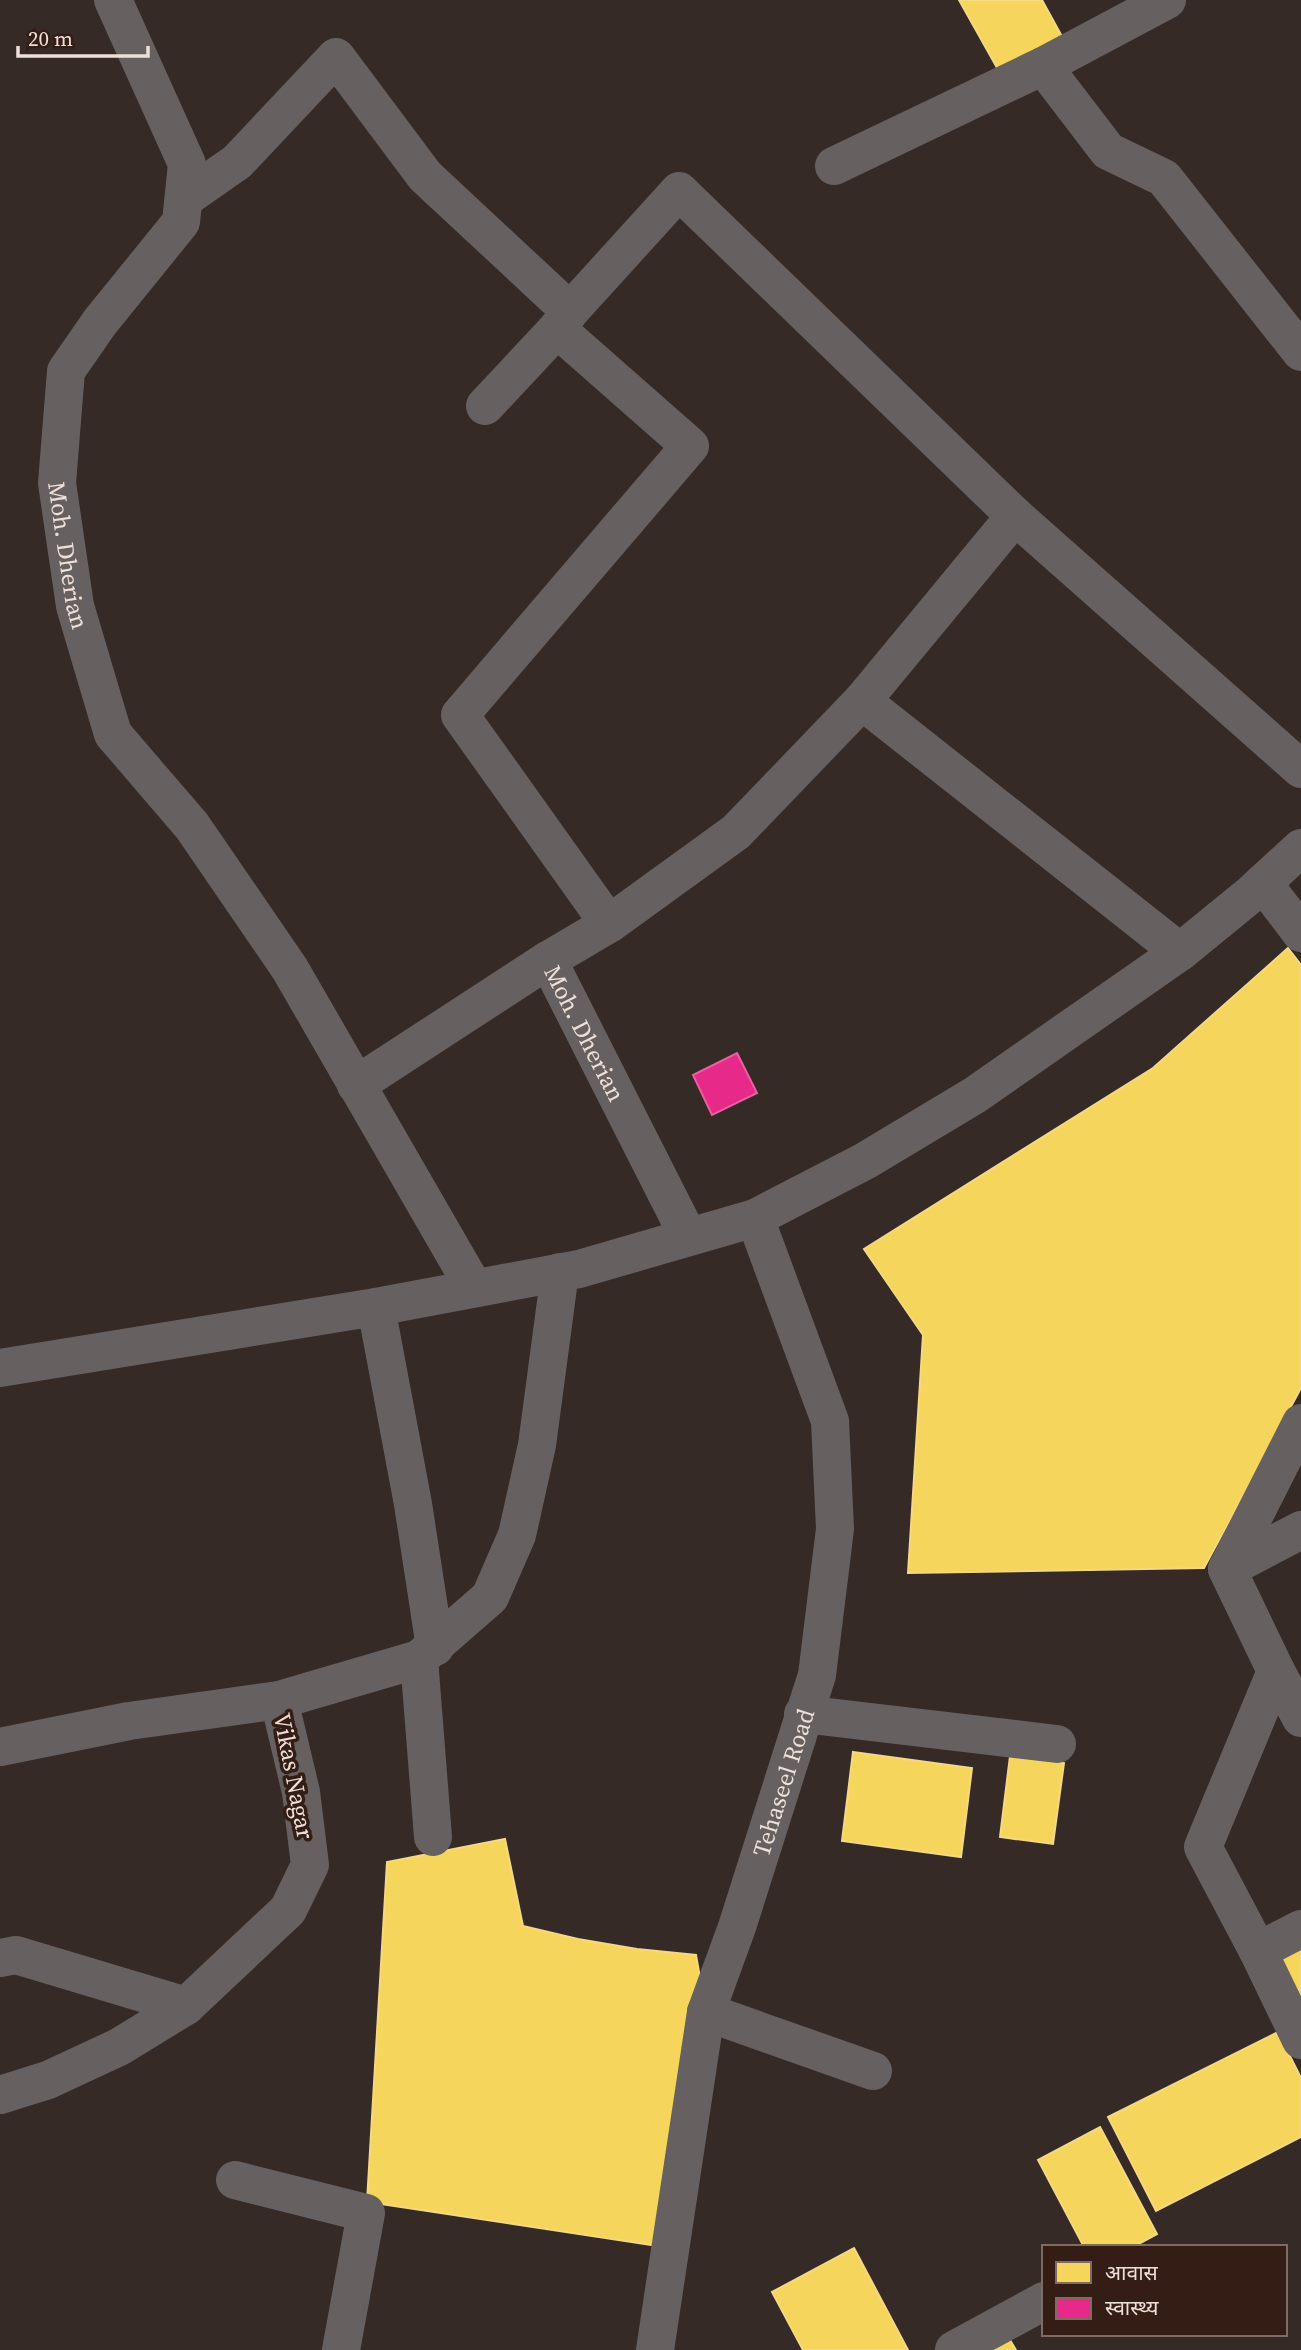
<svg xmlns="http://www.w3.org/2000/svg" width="1301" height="2350" font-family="'Source Serif 4','Noto Sans Devanagari',serif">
	<rect width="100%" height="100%" fill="#362a26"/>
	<!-- homes -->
	<g fill="#f6d55c" stroke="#f4d882" stroke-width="2">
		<polygon points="959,0 1042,0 1064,40 1001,75"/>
		<polygon points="1288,948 1301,965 1301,1388 1204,1568 908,1573 923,1335 864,1249 1153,1068"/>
		<polygon points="853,1752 972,1768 961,1857 842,1841"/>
		<polygon points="1010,1756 1064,1763 1053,1844 1000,1837"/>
		<polygon points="505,1839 523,1926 578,1939 637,1949 696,1955 706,2012 652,2245 367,2202 387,1862"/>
		<polygon points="1301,1942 1301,2019 1271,1957"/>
		<polygon points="1278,2032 1301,2078 1301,2137 1156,2211 1108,2117"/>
		<polygon points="1100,2127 1157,2234 1133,2247 1084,2247 1038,2160"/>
		<polygon points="854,2248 908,2350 803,2350 772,2292"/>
		<polygon points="1007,2335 1016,2350 981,2350"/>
	</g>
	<!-- health -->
	<polygon fill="#e7298a" stroke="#e960a2" stroke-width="2" points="737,1053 757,1093 712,1115 693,1075"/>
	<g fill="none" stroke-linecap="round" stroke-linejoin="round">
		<!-- minor -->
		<g stroke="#666160" stroke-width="38">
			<path id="s1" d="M 113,0 L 187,164 L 181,222 L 100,322 L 66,371 L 57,483 L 75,606 L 113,734 L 192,826 L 290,969 L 474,1288"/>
			<polyline points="1043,66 1108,151 1164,178 1301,352"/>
			<polyline points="834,166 1043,66 1167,0"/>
			<polyline points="184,199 237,162 336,57 425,176 570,311"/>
			<polyline points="557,329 690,446 460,715 609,924"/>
			<polyline points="485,406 557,329 570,311 679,191 1015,516 1301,769"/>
			<polyline points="862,701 1180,952"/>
			<polyline points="1263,883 1301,933"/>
			<path id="s2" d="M 548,960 L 688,1236"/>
			<polyline points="356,1085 548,960 609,924 736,832 862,701 1015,516"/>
			<polyline points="376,1307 413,1504 435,1647"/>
			<polyline points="0,1368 376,1307 579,1269 755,1218 865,1161 975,1095 1180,952 1251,894 1301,848"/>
			<polyline points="1301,1423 1227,1569 1276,1671 1203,1847 1258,1951 1301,2040"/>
			<polyline points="1227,1569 1301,1530"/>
			<polyline points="419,1659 433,1837"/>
			<polyline points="1276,1671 1301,1718"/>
			<polyline points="803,1714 1057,1744"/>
			<polyline points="0,1747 129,1721 279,1700 419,1659 490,1597 517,1535 537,1445 560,1272"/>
			<polyline points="1258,1951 1301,1929"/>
			<polyline points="0,1958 16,1955 186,2006"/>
			<polyline points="706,2012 873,2071"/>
			<polyline points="0,2095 48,2080 119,2047 186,2006 288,1910 310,1865 301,1792 279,1700"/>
			<polyline points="235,2180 366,2213 341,2350"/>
			<path id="s3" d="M 655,2350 L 706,2012 L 737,1927 L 817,1675 L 835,1529 L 830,1421 L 755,1218"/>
			<polyline points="954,2350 1044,2301"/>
		</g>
	</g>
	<g text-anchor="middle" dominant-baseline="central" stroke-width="7" stroke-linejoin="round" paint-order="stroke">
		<!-- street labels -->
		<g font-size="24" fill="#eedfd9" stroke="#331d15">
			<text stroke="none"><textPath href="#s1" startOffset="612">Moh. Dherian</textPath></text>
			<text stroke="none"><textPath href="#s2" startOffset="82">Moh. Dherian</textPath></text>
			<text transform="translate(294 1776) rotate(79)">Vikas Nagar</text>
			<text stroke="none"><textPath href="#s3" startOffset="584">Tehaseel Road</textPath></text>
		</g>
	</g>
	<!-- legend -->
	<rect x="1042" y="2245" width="245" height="91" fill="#331d15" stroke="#7e6b63" stroke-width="2"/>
	<rect x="1056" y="2262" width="35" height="21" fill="#f6d55c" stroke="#7e6b63" stroke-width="2"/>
	<text x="1105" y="2280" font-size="21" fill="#eedfd9">आवास</text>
	<rect x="1056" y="2298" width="35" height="21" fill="#e7298a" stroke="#7e6b63" stroke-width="2"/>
	<text x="1105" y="2315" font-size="21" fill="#eedfd9">स्वास्थ्य</text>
	<!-- scale -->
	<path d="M18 46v10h130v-10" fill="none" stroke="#eedfd9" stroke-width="3.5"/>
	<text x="28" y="46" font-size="21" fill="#eedfd9" stroke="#331d15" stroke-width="5" paint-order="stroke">20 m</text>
</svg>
